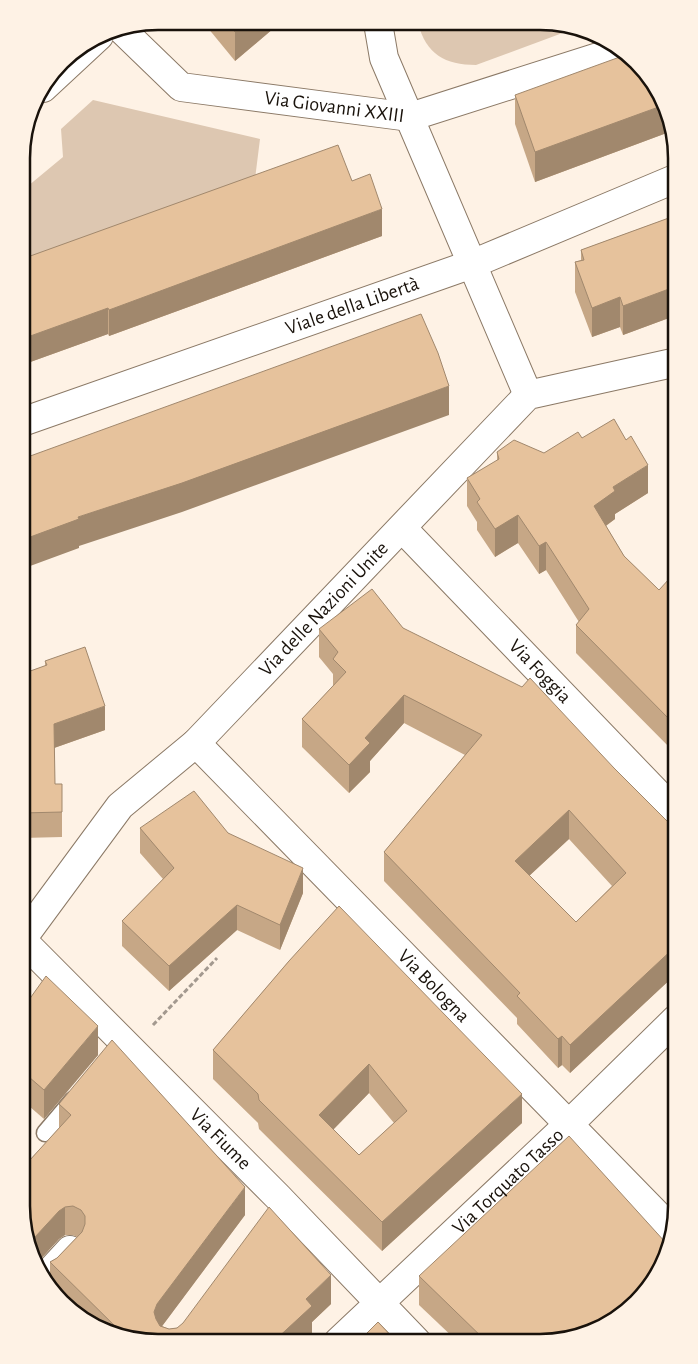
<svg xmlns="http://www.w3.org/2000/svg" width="698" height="1364" font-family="'Alegreya Sans',sans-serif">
	<rect width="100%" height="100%" fill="#fef2e5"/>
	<!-- green -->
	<g fill="#ddc7b1">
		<path d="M 418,23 L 567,24 L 576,28 L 476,65 C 445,65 426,54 418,23 Z"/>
		<polygon points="93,100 260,139 255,179 22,262 22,191 63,157 61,129"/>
	</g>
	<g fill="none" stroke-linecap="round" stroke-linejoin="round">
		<defs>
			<polyline id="lane" points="45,1133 73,1100"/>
			<g id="street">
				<polyline points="378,23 384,58 528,395"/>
				<path id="s1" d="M 121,29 L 181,87 L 410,117 L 620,50"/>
				<polyline points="43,88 99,36"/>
				<path id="s2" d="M 22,422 L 472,264 L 677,178"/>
				<path id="s3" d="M 402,528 L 677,814"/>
				<path id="s4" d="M 196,743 L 671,1229"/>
				<path id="s5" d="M 22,939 L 120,806 L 196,743 L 528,395 L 677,362"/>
				<path id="s6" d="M 22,940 L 278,1197 L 417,1342"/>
				<polyline points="46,1276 70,1250"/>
				<path id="s7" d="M 338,1342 L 569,1124 L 676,1019"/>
			</g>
		</defs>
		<!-- lane casing -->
		<use href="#lane" stroke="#8b7966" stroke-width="19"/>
		<!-- street casing -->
		<use href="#street" stroke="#8b7966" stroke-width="30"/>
		<!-- path -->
		<polyline stroke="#a3998f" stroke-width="3" stroke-dasharray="5 2.5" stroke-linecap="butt" points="153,1025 217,958"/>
		<!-- lane -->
		<use href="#lane" stroke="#fff" stroke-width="16"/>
		<!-- street -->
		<use href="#street" stroke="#fff" stroke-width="28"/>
	</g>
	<!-- wall -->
	<g fill="#c6a786" fill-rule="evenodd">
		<polygon points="203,22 281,22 235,61"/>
		<polygon points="515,95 670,114 672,131 535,182 515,124"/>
		<polygon points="352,181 382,236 109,336 108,334 22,365 22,259"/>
		<polygon points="677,215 677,315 623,335 620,327 592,337 575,292 575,262 581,260 581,250"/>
		<polygon points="582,438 648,493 615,514 615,519 606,526 624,556 659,590 677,585 677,755 576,653 576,625 579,622 546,570 539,574 518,543 495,557 477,530 477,522 467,506 467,478 497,461 497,452 544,453"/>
		<path d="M 403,628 L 614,768 L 677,831 L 677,973 L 570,1073 L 562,1065 L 558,1068 L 517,1024 L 517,1018 L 384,881 L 384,852 L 465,755 L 404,723 L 370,761 L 370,772 L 349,793 L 302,747 L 302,719 L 333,686 L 333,674 L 319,657 L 319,629 ZM 569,839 L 612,886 L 576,922 L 529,876 Z"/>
		<polygon points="45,661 105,730 54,748 55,784 62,812 62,837 22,838 22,674 45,666"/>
		<polygon points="140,828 228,833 303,893 280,950 237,930 169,991 122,946 122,921 163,879 140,853"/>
		<path d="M 289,961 L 522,1123 L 382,1251 L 259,1129 L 258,1123 L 213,1079 L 213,1050 ZM 369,1093 L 394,1123 L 359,1155 L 333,1130 Z"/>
		<polygon points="21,1011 98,1055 44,1119 22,1100"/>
		<polygon points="59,1104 245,1215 162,1326 169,1329 331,1304 312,1322 312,1334 304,1342 140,1342 69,1310 50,1282 50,1262 57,1258 77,1237 73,1235 65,1235 59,1239 37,1263 28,1250 21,1206 29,1161 59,1128"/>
		<polygon points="419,1276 540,1343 458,1342 419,1305"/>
	</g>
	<!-- shaded-wall -->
	<g fill="#a1886d">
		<polygon points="247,22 281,22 235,61 235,32"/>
		<polygon points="664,105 670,114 672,131 535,182 535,152"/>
		<polygon points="382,209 382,236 109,336 109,310"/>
		<polygon points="677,286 677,315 623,335 623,306"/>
		<polygon points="620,297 620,327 592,337 592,308"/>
		<polygon points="108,308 108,334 22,365 22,339"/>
		<polygon points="449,386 449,415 182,512 79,546 79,548 22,569 22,540 78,517"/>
		<polygon points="648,465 648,493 615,514 615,519 594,534 594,506 613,487"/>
		<polygon points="518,515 518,543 495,557 495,529"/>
		<polygon points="546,542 546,570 539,574 539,546"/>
		<polygon points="404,695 404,723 370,761 370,772 349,793 349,765 365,738"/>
		<polygon points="105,706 105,730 54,748 54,724"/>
		<polygon points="569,810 569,839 515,889 515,861"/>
		<polygon points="303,868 303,893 280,950 280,925"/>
		<polygon points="237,905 237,930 169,991 169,966"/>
		<polygon points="677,945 677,973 570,1073 570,1045"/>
		<polygon points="27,957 27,985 21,991 22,963"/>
		<polygon points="98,1026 98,1055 44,1119 44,1090"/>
		<polygon points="562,1036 562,1065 558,1068 558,1039"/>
		<polygon points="369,1064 369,1093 319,1144 319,1115"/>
		<polygon points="22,1071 22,1100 21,1101 21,1072"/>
		<polygon points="522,1094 522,1123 382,1251 382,1222"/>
		<polygon points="245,1187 245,1215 157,1333 154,1312 157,1304"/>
		<polygon points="65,1207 65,1235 59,1239 37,1263 31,1254 31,1244 35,1237 59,1211"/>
		<polygon points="331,1275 331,1304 312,1322 312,1334 304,1342 273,1342 306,1299"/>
	</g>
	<!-- building -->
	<g fill="#e6c29c" stroke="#a1886d" fill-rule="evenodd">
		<polygon points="227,22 247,22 235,32"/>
		<polygon points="628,54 631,55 664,105 535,152 515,95"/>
		<polygon points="338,145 352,181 370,174 382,209 109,310 108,308 22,339 22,259"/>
		<polygon points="677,215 677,286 623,306 620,297 592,308 575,262 584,260 581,250"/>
		<polygon points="421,314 438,353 449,386 182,483 78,517 79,519 22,540 22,459"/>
		<polygon points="614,419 626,440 631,436 648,465 613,487 615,491 594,506 624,556 659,590 670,578 677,585 677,727 576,625 589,609 546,542 539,546 518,515 495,529 477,502 480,499 467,478 499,459 497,452 514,440 544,453 578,432 582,438"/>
		<path d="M 372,589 L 403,628 L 522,687 L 530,678 L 614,768 L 677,831 L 677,945 L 570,1045 L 562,1036 L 558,1039 L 517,996 L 520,993 L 384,852 L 482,735 L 404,695 L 365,738 L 370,743 L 349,765 L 302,719 L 346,672 L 333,659 L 338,652 L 319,629 ZM 569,810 L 626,873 L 576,922 L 515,861 Z"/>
		<polygon points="85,647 105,706 54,724 55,784 62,784 62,812 22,813 22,674 47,665 45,661"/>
		<polygon points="194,791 228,833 303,868 280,925 237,905 169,966 122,921 174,868 140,828"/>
		<path d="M 339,906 L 522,1094 L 382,1222 L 259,1100 L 258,1094 L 213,1050 L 289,961 ZM 369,1064 L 407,1111 L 359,1155 L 319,1115 Z"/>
		<polygon points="22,952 27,957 22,963"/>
		<polygon points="46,976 98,1026 44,1090 22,1071 21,1072 21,1011"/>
		<polygon points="112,1040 245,1187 157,1304 154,1312 156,1319 160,1326 169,1329 177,1328 183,1323 269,1207 331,1275 306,1299 312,1306 273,1342 140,1342 123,1334 50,1262 57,1258 82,1232 85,1224 85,1216 81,1210 73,1206 65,1207 59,1211 35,1237 31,1244 27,1239 21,1206 21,1157 29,1161 71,1115 59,1104"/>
		<polygon points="569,1136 666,1243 648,1290 584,1336 540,1343 488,1343 419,1276"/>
		<polygon points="378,1322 397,1342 358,1342"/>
	</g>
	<g text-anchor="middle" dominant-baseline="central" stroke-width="4" stroke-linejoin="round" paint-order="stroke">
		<!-- street labels -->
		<g font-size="20" fill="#19120b" stroke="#fef2e5">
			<text stroke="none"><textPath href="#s1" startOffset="238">Via Giovanni XXIII</textPath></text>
			<text stroke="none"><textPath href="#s2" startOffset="350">Viale della Libertà</textPath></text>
			<text stroke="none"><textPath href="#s5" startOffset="449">Via delle Nazioni Unite</textPath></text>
			<text stroke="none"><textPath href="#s3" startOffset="199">Via Foggia</textPath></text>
			<text stroke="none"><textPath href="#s4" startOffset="340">Via Bologna</textPath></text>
			<text stroke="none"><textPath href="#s6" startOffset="281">Via Fiume</textPath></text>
			<text stroke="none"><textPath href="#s7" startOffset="234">Via Torquato Tasso</textPath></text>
		</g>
	</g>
	<!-- crop -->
	<path d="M0 0H698V1364H0ZM158 30H540A128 128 0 0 1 668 158V1206A128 128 0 0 1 540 1334H158A128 128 0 0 1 30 1206V158A128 128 0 0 1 158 30Z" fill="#fef2e5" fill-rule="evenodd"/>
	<path fill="none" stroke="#19120b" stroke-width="2.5" d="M158 30H540A128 128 0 0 1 668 158V1206A128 128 0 0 1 540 1334H158A128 128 0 0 1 30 1206V158A128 128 0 0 1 158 30Z"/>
</svg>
